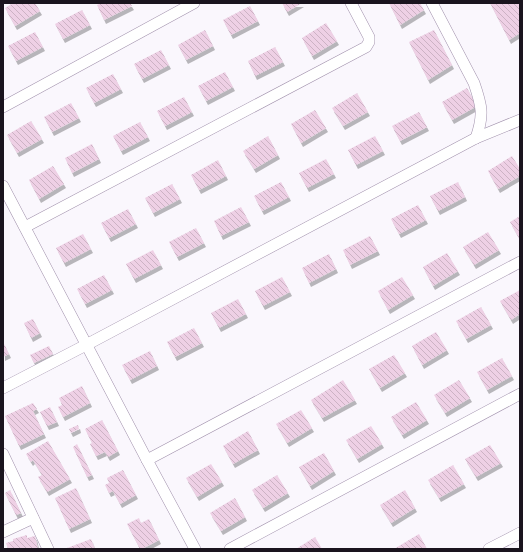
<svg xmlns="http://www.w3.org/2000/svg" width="523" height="552" font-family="Rubik,sans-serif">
	<defs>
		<pattern id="building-back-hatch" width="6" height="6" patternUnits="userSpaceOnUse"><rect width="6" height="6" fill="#eed0e5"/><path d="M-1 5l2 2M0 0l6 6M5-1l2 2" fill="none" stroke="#ccb2c4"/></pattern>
		<filter id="shadow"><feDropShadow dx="2" dy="4" stdDeviation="0" flood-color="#0004"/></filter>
	</defs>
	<rect width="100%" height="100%" fill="#faf7fd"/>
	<!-- building -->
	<g fill="url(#building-back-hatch)" filter="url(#shadow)">
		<polygon points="13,3 35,3 40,11 15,26 5,8"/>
		<polygon points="101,3 130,3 132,6 104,20 97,5"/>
		<polygon points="282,3 302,3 287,12"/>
		<polygon points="389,3 420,3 424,10 400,25"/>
		<polygon points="490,3 520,3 520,33 509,40"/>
		<polygon points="250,6 258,21 231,35 223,20"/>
		<polygon points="82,10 90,25 63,39 55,24"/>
		<polygon points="326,23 337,41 312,56 302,38"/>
		<polygon points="205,30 213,46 186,60 178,45"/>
		<polygon points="434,30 452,65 428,80 409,42"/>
		<polygon points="35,32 43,47 16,61 8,46"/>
		<polygon points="275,47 283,62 255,76 248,61"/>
		<polygon points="161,50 169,65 142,79 134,64"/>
		<polygon points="225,72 233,87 206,101 198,86"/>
		<polygon points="113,74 121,89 94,103 86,88"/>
		<polygon points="467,88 477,106 452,120 442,102"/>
		<polygon points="357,93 368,112 343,126 332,108"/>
		<polygon points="184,97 192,112 165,126 157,111"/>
		<polygon points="71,103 79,118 52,132 44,117"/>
		<polygon points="315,110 326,128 301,143 291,124"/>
		<polygon points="419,112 427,127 400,141 392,126"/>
		<polygon points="31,121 42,139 17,153 7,135"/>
		<polygon points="140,122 148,137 121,151 113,136"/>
		<polygon points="268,136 278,155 254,169 243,151"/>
		<polygon points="375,136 383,151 356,165 348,150"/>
		<polygon points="92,144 99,159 72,173 65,158"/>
		<polygon points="512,156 520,169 520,176 498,189 488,171"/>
		<polygon points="326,159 334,174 307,188 299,173"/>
		<polygon points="218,160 226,176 199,190 191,175"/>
		<polygon points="53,166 64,184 39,199 29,180"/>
		<polygon points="281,182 289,197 262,211 254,196"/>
		<polygon points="458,182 465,197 438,211 430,196"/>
		<polygon points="172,184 180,199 153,213 145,198"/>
		<polygon points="418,205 426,220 399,234 391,219"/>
		<polygon points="241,207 249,222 221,236 214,221"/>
		<polygon points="128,209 136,224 109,238 101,223"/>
		<polygon points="520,216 520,240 510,222"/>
		<polygon points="196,228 204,243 177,257 169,242"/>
		<polygon points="488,232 499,250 474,265 463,247"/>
		<polygon points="83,234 91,249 64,263 56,248"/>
		<polygon points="370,236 378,251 350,265 343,250"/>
		<polygon points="153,250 161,265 134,279 126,264"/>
		<polygon points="447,253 458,271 433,286 423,267"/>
		<polygon points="329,254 336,269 309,283 302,268"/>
		<polygon points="104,275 112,290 85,304 77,289"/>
		<polygon points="282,277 290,292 263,306 255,291"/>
		<polygon points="402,277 413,295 388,310 378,291"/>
		<polygon points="520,290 520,314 511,320 500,301"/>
		<polygon points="238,299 246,314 219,328 211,313"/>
		<polygon points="481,307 491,325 466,339 456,321"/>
		<polygon points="33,319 40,333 31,338 24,323"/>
		<polygon points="194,328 202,343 175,357 167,342"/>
		<polygon points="436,332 447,350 422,365 412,346"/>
		<polygon points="3,342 9,354 3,357"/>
		<polygon points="49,346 53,354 34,363 30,355"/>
		<polygon points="150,351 157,366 130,380 122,365"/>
		<polygon points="394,355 405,373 380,388 369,369"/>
		<polygon points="502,358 512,376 487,390 477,372"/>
		<polygon points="343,380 355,400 322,418 311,400"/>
		<polygon points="459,380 470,398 445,413 434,395"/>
		<polygon points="82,386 90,403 63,417 58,407 62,405 59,398"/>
		<polygon points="416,402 427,420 402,435 391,417"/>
		<polygon points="33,403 37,409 33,411 44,434 19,446 5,416"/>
		<polygon points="50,407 57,422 47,426 40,412"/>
		<polygon points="301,410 312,428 287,443 276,424"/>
		<polygon points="102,420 118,451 108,457 105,452 96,456 90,444 92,443 85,429"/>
		<polygon points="78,425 79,429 71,433 69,429"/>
		<polygon points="371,426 382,444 357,459 346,440"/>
		<polygon points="248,431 258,450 233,464 223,446"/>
		<polygon points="48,441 70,479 47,492 38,477 42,475 33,460 31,462 26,454"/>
		<polygon points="77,444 92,475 87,477 73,447"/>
		<polygon points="490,445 501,463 476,477 465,459"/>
		<polygon points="324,453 334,471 310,486 299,467"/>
		<polygon points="211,464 222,482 197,497 186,478"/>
		<polygon points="453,465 464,484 439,498 428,480"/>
		<polygon points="123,470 136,495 120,504 113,491 109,493 105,485 109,483 107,478"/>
		<polygon points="277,475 288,493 263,508 252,490"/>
		<polygon points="76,488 90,519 69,529 55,498"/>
		<polygon points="10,490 21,513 16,515 5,493"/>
		<polygon points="405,490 415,508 391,523 380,505"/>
		<polygon points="235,498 245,517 221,531 210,513"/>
		<polygon points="139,518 141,523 149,519 159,540 142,549 140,549 127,524"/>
		<polygon points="419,534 427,549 394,549"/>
		<polygon points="27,535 27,538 35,536 38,549 8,549 6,543 13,541 13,539"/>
		<polygon points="315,537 322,549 296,549"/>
		<polygon points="91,539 95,549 68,549 67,548"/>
	</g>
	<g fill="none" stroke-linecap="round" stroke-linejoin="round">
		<defs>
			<g id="minor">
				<path d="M 432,3 L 474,83 C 482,106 484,115 476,138"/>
				<polyline points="3,107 194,3"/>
				<polyline points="3,186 147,460 195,549"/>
				<polyline points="25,227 366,47 369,42 369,37 351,3"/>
				<polyline points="3,388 86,345 476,138 520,120"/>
				<polyline points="3,454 48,549"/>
				<polyline points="147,460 520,262"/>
				<polyline points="3,532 33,518"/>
				<polyline points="230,549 520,394"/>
				<polyline points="489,549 520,533"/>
			</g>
		</defs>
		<!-- minor casing -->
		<use href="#minor" stroke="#a191ac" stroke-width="12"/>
		<!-- minor -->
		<use href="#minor" stroke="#fff" stroke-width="11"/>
	</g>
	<!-- border -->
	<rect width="523" height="552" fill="none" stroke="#1a141e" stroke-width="8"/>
</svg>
